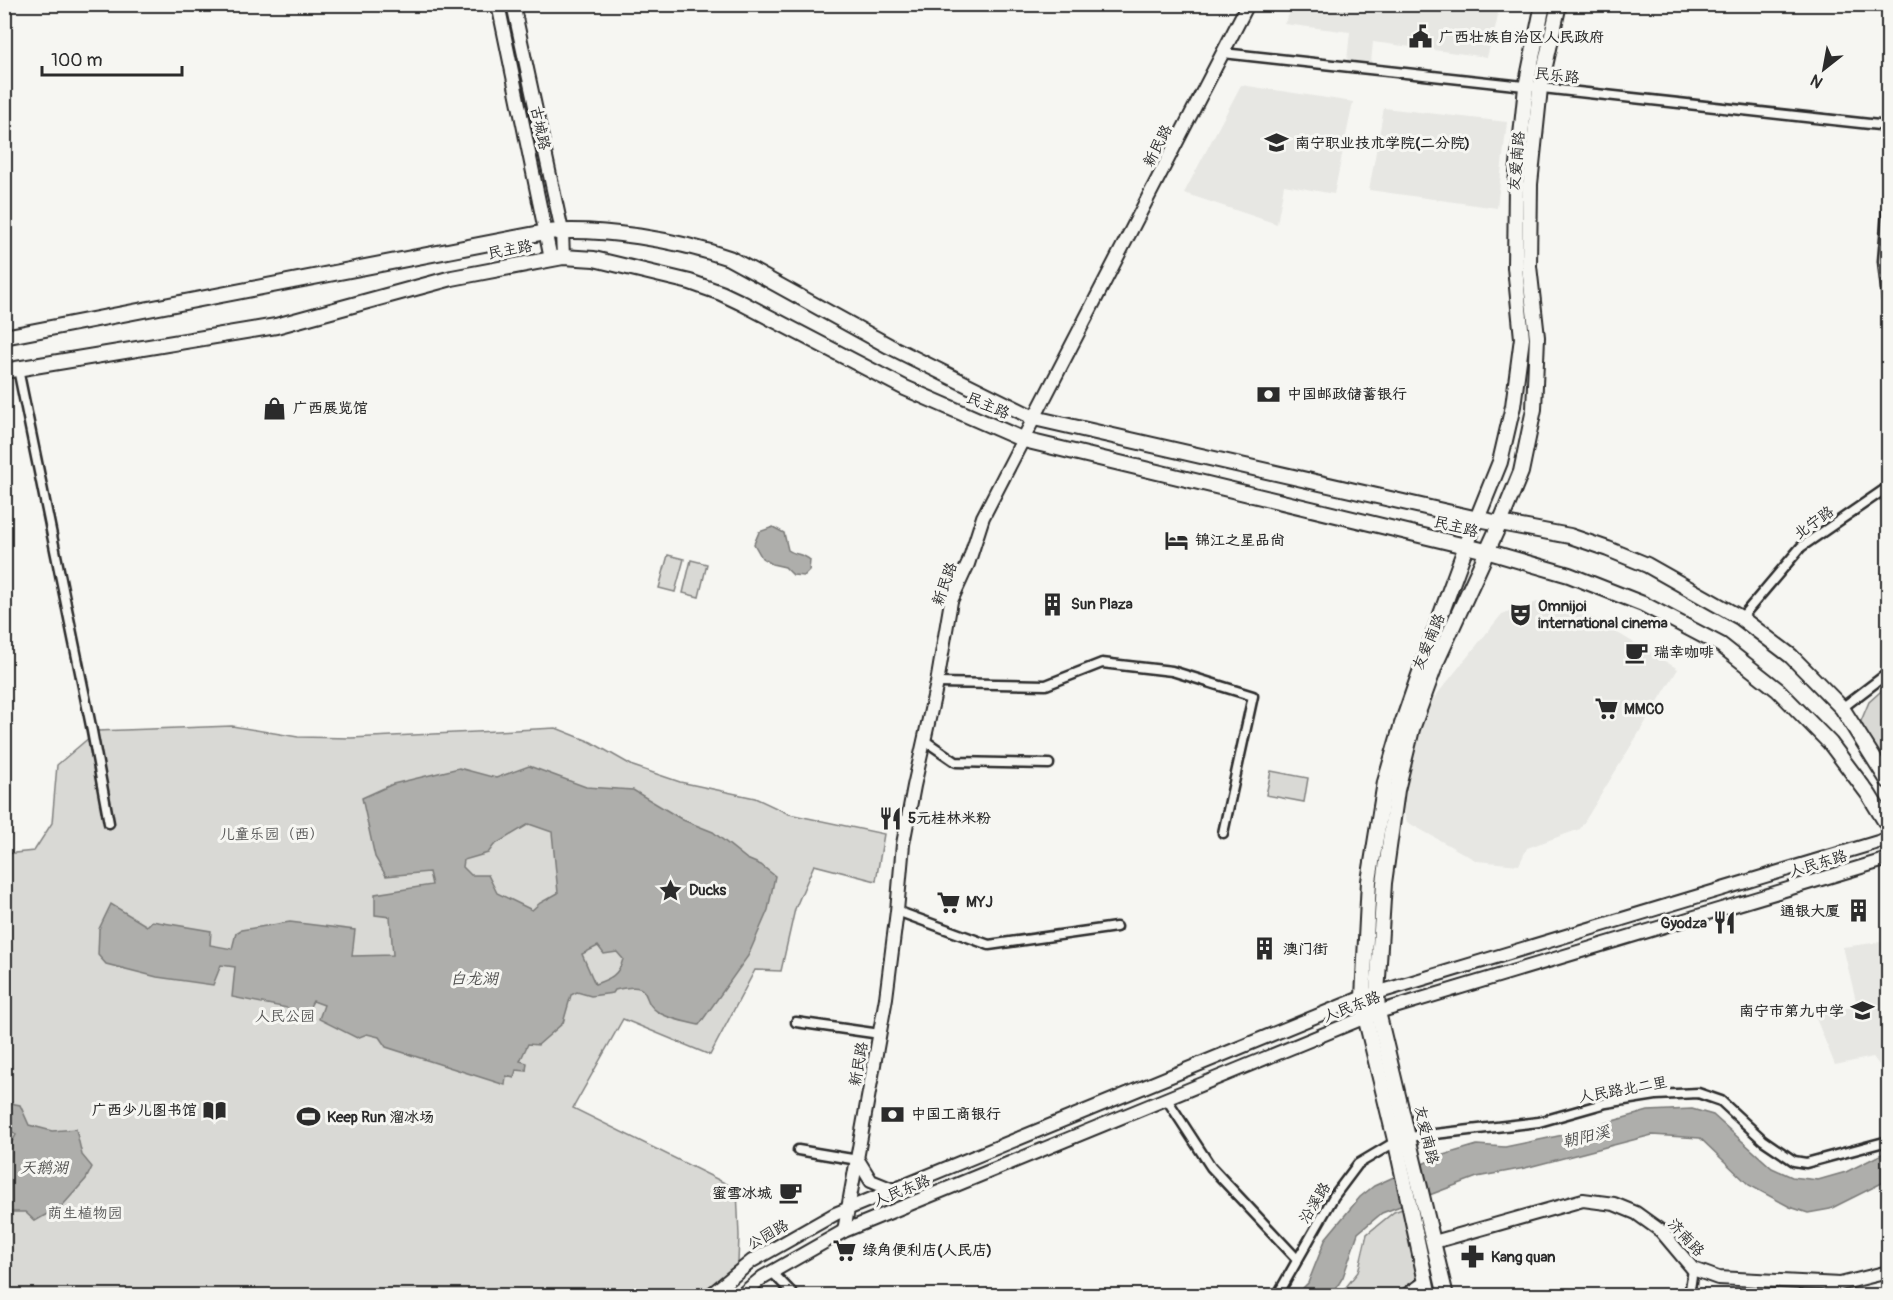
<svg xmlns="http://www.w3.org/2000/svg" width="1893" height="1300" font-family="Pangolin,'LXGW WenKai TC',sans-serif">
	<rect width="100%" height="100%" fill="#f6f6f2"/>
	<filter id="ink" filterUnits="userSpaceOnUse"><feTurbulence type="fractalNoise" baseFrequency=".0167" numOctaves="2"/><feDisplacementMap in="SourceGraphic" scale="12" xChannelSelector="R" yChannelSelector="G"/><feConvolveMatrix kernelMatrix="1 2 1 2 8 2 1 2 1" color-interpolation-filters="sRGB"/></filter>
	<g filter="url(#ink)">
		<!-- built -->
		<g fill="#e7e7e3">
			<polygon points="1294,5 1294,4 1499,5 1497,21 1487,57 1373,42 1371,63 1347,61 1350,32 1284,24"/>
			<polygon points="1241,85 1353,102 1334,194 1284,185 1277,224 1184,193"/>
			<polygon points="1384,108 1507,122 1497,208 1369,190"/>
			<polygon points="1543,600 1574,607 1678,669 1580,829 1527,848 1519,865 1477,861 1407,822 1402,805 1426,708 1502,614"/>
			<polygon points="1888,941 1888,1077 1873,1057 1835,1065 1815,1016 1857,1005 1843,947"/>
		</g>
		<!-- green -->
		<g fill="#d9d9d5" stroke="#828280" stroke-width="1.5">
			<polygon points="668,555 684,559 675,592 659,588"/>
			<polygon points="691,560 707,564 699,597 683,593"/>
			<polygon points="1888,685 1888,774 1871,748 1861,721 1869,702"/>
			<polygon points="232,726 298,737 351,738 556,728 591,742 633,766 680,782 755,798 789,814 884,834 876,881 814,865 795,909 781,971 755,970 710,1055 623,1019 573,1108 737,1189 739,1236 738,1263 701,1295 5,1295 5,854 34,851 52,823 57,765 97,731"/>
			<polygon points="1271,771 1308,778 1304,802 1266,795"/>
			<polygon points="1405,1208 1421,1277 1394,1295 1339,1296 1358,1272 1367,1234 1394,1212"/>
		</g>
		<!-- water -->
		<g fill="#aeaeab" stroke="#7a7a78" stroke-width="1.5" fill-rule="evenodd">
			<path d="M 773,527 L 784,533 L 788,550 C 795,555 804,554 810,560 L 809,571 L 804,576 L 793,575 L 785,567 L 772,564 L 762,558 L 754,544 L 759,532 Z"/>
			<path d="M 529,766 L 586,787 L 633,790 L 683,820 L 713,832 L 747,859 L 761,865 L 775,876 L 768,910 L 748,956 L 699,1025 C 686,1022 669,1019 658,1012 C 638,1000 657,980 615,990 L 613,993 L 591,996 L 577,992 L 571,995 L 563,1023 L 538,1045 L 528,1044 L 520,1061 L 527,1063 L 526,1071 L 516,1070 L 514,1078 L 506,1076 L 505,1085 L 386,1047 L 379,1037 L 367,1034 L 357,1038 L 319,1019 L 324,1005 L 313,1001 L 307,1012 L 232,997 L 235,967 L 221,965 L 213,985 L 157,977 L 106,964 L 98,955 L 99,929 L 111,904 L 147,926 L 152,921 L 211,931 L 210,945 L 232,949 L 236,933 L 241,930 L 290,922 L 355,930 L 352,956 L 393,955 L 390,917 L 375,915 L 375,894 L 432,885 L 429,872 L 386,876 L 375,857 L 362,798 L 393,784 L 459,768 L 496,778 ZM 529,824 L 552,832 L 558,893 L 540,903 L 532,910 L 497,893 L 488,875 L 471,875 L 463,867 L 464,860 L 488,853 L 494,845 ZM 598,946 L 604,954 L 617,952 L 623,959 C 619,975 610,979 595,984 L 582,954 Z"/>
			<polygon points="5,1102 20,1105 29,1125 52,1131 76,1129 82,1155 92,1167 86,1179 63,1205 35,1221 25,1212 5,1212 5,1154 16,1135 5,1126"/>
			<polygon points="1692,1109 1713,1115 1772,1168 1792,1177 1818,1180 1846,1172 1888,1151 1888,1180 1830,1209 1808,1213 1790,1207 1749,1185 1700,1138 1652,1135 1525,1168 1477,1177 1382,1213 1358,1233 1343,1277 1332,1295 1295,1296 1308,1283 1326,1238 1360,1197 1374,1186 1440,1156 1477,1145 1505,1147 1563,1135 1648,1111"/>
		</g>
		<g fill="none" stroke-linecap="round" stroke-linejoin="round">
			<defs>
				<g id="street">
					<polyline points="1223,53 1888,126"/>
					<polyline points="1888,201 1883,261 1888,307"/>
					<polyline points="18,369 92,731 109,823"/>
					<polyline points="1741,618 1801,547 1888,487"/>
					<polyline points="937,683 1046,685 1102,663 1172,671 1253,696 1223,833"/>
					<polyline points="1842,708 1888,673"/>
					<polyline points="924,740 956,762 1049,764"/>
					<polyline points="897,911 989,945 1116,927"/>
					<polyline points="796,1022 880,1034"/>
					<polyline points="1166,1098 1211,1167 1297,1259"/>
					<polyline points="1409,1137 1539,1122 1606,1103 1656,1095 1698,1093 1721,1101 1763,1140 1794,1161 1806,1163 1888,1141"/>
					<polyline points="798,1150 858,1160"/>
					<polyline points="772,1272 795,1296"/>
					<polyline points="1277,1296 1334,1196 1358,1164 1395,1142"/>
					<polyline points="1402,1296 1425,1280"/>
					<polyline points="1689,1296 1693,1269"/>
				</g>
				<g id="secondary">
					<polyline points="498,4 551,259"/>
					<polyline points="513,4 562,231 563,257"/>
					<polyline points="858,1160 871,1181 893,1190"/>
					<polyline points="844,1231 886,998 897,911 903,844 914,786 937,683 951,601 968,564 983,517 1248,4"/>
					<polyline points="1434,1242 1583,1200 1614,1204 1636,1213 1661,1231 1693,1269 1718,1278 1840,1284 1888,1272"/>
					<polyline points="709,1296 752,1261 835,1214 1363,997 1888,839"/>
					<polyline points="740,1296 763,1277 844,1231 1378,1012 1888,859"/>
				</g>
				<g id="primary">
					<path d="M 4,337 L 546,232 C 601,227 677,240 729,258 L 889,346 L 1034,418 L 1478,519 L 1570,536 L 1608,549 L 1647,565 L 1741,618 L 1791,656 L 1842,708 L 1888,781"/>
					<polyline points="4,371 276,326 452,278 563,257 594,259 690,282 721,293 742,303 905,388 1024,440 1486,551 1569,575 1643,604 1721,645 1778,690 1830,743 1869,795 1888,826"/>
					<polyline points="1429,1296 1397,1148 1365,1016 1363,997 1369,881 1385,782 1402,724 1426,655 1466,546 1500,462 1513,406 1522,338 1515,267 1516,184 1526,87 1543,4"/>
					<polyline points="1446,1296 1378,1012 1377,994 1384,883 1397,790 1412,729 1436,663 1500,523 1521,472 1534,409 1537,337 1529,266 1530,184 1540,88 1559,4"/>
				</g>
			</defs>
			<!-- street casing -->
			<use href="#street" stroke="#2b2b2b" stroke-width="13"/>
			<!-- secondary casing -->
			<use href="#secondary" stroke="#2b2b2b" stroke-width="16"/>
			<!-- primary casing -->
			<use href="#primary" stroke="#2b2b2b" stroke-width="18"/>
			<!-- street -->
			<use href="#street" stroke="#f6f6f2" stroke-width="8"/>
			<!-- secondary -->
			<use href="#secondary" stroke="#f6f6f2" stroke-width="12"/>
			<!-- primary -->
			<use href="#primary" stroke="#f6f6f2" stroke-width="14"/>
		</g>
	</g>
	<!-- icons -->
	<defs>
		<symbol id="civic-bare" viewBox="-9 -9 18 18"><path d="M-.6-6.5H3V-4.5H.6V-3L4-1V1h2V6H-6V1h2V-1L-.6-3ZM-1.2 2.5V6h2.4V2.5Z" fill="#2b2b2b" stroke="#f6f6f2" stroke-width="2.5" paint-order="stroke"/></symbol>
		<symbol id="university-bare" viewBox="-9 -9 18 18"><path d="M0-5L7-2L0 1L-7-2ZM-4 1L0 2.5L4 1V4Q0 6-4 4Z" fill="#2b2b2b" stroke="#f6f6f2" stroke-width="2.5" paint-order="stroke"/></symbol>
		<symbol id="bank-bare" viewBox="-9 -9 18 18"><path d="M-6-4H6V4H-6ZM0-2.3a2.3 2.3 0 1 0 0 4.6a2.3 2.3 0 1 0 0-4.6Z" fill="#2b2b2b" stroke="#f6f6f2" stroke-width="2.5" paint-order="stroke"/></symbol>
		<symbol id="shop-bare" viewBox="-9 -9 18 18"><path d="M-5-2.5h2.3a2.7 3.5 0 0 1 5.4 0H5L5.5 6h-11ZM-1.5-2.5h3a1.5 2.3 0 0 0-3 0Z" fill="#2b2b2b" stroke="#f6f6f2" stroke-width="2.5" paint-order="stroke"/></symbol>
		<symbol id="hotel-bare" viewBox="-9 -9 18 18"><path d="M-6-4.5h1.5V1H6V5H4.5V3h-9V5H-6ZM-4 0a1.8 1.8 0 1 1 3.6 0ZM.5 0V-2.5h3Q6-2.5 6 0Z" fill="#2b2b2b" stroke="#f6f6f2" stroke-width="2.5" paint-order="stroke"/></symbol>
		<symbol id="building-bare" viewBox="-9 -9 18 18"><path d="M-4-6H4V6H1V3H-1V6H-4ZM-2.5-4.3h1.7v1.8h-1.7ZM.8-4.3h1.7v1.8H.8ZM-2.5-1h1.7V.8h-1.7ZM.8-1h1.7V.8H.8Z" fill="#2b2b2b" stroke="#f6f6f2" stroke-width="2.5" paint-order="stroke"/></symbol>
		<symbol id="theatre-bare" viewBox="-9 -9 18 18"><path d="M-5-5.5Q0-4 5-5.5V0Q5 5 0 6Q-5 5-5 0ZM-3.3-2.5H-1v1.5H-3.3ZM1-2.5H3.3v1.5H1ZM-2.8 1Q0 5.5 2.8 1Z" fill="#2b2b2b" stroke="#f6f6f2" stroke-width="2.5" paint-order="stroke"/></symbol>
		<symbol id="cafe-bare" viewBox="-9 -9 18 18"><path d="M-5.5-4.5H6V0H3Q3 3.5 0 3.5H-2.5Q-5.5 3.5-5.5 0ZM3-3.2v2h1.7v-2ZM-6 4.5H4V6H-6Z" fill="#2b2b2b" stroke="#f6f6f2" stroke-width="2.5" paint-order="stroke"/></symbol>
		<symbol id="supermarket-bare" viewBox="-9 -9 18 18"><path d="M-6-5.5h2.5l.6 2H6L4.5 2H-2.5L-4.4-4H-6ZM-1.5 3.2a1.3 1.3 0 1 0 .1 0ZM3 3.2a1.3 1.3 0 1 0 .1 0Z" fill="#2b2b2b" stroke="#f6f6f2" stroke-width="2.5" paint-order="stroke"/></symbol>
		<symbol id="restaurant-bare" viewBox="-9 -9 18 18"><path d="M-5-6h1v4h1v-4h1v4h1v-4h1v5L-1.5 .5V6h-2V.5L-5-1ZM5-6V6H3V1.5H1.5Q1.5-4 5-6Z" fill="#2b2b2b" stroke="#f6f6f2" stroke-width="2.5" paint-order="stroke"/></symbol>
		<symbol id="sight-bare" viewBox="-9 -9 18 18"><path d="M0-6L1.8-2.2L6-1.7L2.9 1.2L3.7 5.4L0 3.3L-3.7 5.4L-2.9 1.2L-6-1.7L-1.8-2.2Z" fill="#2b2b2b" stroke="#f6f6f2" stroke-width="2.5" paint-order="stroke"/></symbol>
		<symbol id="school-bare" viewBox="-9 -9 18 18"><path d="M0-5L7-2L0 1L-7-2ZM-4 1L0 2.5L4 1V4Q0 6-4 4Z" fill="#2b2b2b" stroke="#f6f6f2" stroke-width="2.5" paint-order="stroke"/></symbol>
		<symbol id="library-bare" viewBox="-9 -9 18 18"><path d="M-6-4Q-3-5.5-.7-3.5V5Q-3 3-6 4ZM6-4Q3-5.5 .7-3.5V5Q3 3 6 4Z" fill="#2b2b2b" stroke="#f6f6f2" stroke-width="2.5" paint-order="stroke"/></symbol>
		<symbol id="stadium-bare" viewBox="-9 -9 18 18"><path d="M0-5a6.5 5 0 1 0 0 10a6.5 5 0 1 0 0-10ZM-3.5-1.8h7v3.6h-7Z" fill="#2b2b2b" stroke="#f6f6f2" stroke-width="2.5" paint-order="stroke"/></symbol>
		<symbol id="pharmacy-bare" viewBox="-9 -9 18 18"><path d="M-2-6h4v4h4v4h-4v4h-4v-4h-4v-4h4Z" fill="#2b2b2b" stroke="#f6f6f2" stroke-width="2.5" paint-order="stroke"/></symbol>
	</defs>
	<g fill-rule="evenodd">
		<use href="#civic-bare" x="1404" y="20" width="33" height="33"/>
		<use href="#university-bare" x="1260" y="126" width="33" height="33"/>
		<use href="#bank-bare" x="1252" y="378" width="33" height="33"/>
		<use href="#shop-bare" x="258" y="392" width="33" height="33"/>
		<use href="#hotel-bare" x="1160" y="524" width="33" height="33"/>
		<use href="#building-bare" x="1036" y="588" width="33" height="33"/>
		<use href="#theatre-bare" x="1504" y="598" width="33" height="33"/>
		<use href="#cafe-bare" x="1620" y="636" width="33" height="33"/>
		<use href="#supermarket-bare" x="1590" y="692" width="33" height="33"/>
		<use href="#restaurant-bare" x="874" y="802" width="33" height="33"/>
		<use href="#sight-bare" x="654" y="874" width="33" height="33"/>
		<use href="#supermarket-bare" x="932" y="886" width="33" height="33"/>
		<use href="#building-bare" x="1842" y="894" width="33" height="33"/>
		<use href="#restaurant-bare" x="1708" y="906" width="33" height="33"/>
		<use href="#building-bare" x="1248" y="932" width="33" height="33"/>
		<use href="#school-bare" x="1846" y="994" width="33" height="33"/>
		<use href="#library-bare" x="198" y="1094" width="33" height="33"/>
		<use href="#bank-bare" x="876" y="1098" width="33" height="33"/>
		<use href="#stadium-bare" x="292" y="1100" width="33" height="33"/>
		<use href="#cafe-bare" x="774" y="1176" width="33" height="33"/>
		<use href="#supermarket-bare" x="828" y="1234" width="33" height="33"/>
		<use href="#pharmacy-bare" x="1456" y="1240" width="33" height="33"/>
	</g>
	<g text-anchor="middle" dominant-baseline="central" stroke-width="6" stroke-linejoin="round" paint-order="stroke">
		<!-- poi labels -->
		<g font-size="15" font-weight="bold" fill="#2b2b2b" stroke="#f6f6f2" text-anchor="start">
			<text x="1439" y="37">广西壮族自治区人民政府</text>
			<text x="1295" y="143">南宁职业技术学院(二分院)</text>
			<text x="1287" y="394">中国邮政储蓄银行</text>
			<text x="293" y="408">广西展览馆</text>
			<text x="1195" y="540">锦江之星品尚</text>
			<text x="1071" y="604">Sun Plaza</text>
			<text x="1538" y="606">Omnijoi<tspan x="1538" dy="17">international cinema</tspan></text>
			<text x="1654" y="652">瑞幸咖啡</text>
			<text x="1624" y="709">MMCO</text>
			<text x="908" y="818">5元桂林米粉</text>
			<text x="689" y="890">Ducks</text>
			<text x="966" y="902">MYJ</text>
			<text x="1840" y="911" text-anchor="end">通银大厦</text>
			<text x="1707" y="923" text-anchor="end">Gyodza</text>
			<text x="1283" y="949">澳门街</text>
			<text x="1844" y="1011" text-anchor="end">南宁市第九中学</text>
			<text x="197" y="1110" text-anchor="end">广西少儿图书馆</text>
			<text x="911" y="1114">中国工商银行</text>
			<text x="327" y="1117">Keep Run 溜冰场</text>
			<text x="772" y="1193" text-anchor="end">蜜雪冰城</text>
			<text x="862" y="1250">绿角便利店(人民店)</text>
			<text x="1491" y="1257">Kang quan</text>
		</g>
		<!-- street labels -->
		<g font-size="15" fill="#2b2b2b" stroke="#f6f6f2">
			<text transform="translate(1557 76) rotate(6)">民乐路</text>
			<text transform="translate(540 128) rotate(78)">古城路</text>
			<text transform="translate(1158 146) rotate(-63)">新民路</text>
			<text transform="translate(1517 161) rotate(-85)">友爱南路</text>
			<text transform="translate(510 250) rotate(-11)">民主路</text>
			<text transform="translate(988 406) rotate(23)">民主路</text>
			<text transform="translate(1814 523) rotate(-36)">北宁路</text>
			<text transform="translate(1456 527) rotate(14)">民主路</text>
			<text transform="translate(945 584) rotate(-70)">新民路</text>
			<text transform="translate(1429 642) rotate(-67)">友爱南路</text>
			<text transform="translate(1818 864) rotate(-17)">人民东路</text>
			<text transform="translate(1352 1007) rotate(-21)">人民东路</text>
			<text transform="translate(859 1064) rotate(-80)">新民路</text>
			<text transform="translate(1623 1090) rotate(-10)">人民路北二里</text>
			<text transform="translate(1426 1135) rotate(76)">友爱南路</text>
			<text transform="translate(902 1191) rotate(-22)">人民东路</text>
			<text transform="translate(1315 1203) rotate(-58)">沿溪路</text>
			<text transform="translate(768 1235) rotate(-30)">公园路</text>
			<text transform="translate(1686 1238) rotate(47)">济南路</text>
		</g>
		<!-- park labels -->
		<g font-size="15" fill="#565656" stroke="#f6f6f2">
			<text x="272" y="834">儿童乐园（西）</text>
			<text x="285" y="1016">人民公园</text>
			<text x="85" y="1213">荫生植物园</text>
		</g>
		<!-- water labels -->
		<g font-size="16" font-style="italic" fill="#525251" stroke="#f6f6f2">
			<text x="474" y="979">白龙湖</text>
			<text transform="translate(1586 1137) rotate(-13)">朝阳溪</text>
			<text x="44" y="1168">天鹅湖</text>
		</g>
	</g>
	<!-- margin -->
	<rect width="1893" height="1300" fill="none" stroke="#f6f6f2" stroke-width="24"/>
	<rect x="12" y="12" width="1869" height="1276" fill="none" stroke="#2b2b2b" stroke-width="2" filter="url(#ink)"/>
	<!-- north arrow -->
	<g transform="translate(1824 69) rotate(211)" stroke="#f6f6f2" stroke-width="4.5" paint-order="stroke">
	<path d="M0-4.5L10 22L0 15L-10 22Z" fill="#2b2b2b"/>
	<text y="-9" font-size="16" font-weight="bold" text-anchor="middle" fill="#2b2b2b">N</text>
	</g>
	<!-- scale -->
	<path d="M42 66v9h140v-9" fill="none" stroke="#2b2b2b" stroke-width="3"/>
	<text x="51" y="66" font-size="18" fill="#2b2b2b" stroke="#f6f6f2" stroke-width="4.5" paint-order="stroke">100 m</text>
</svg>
